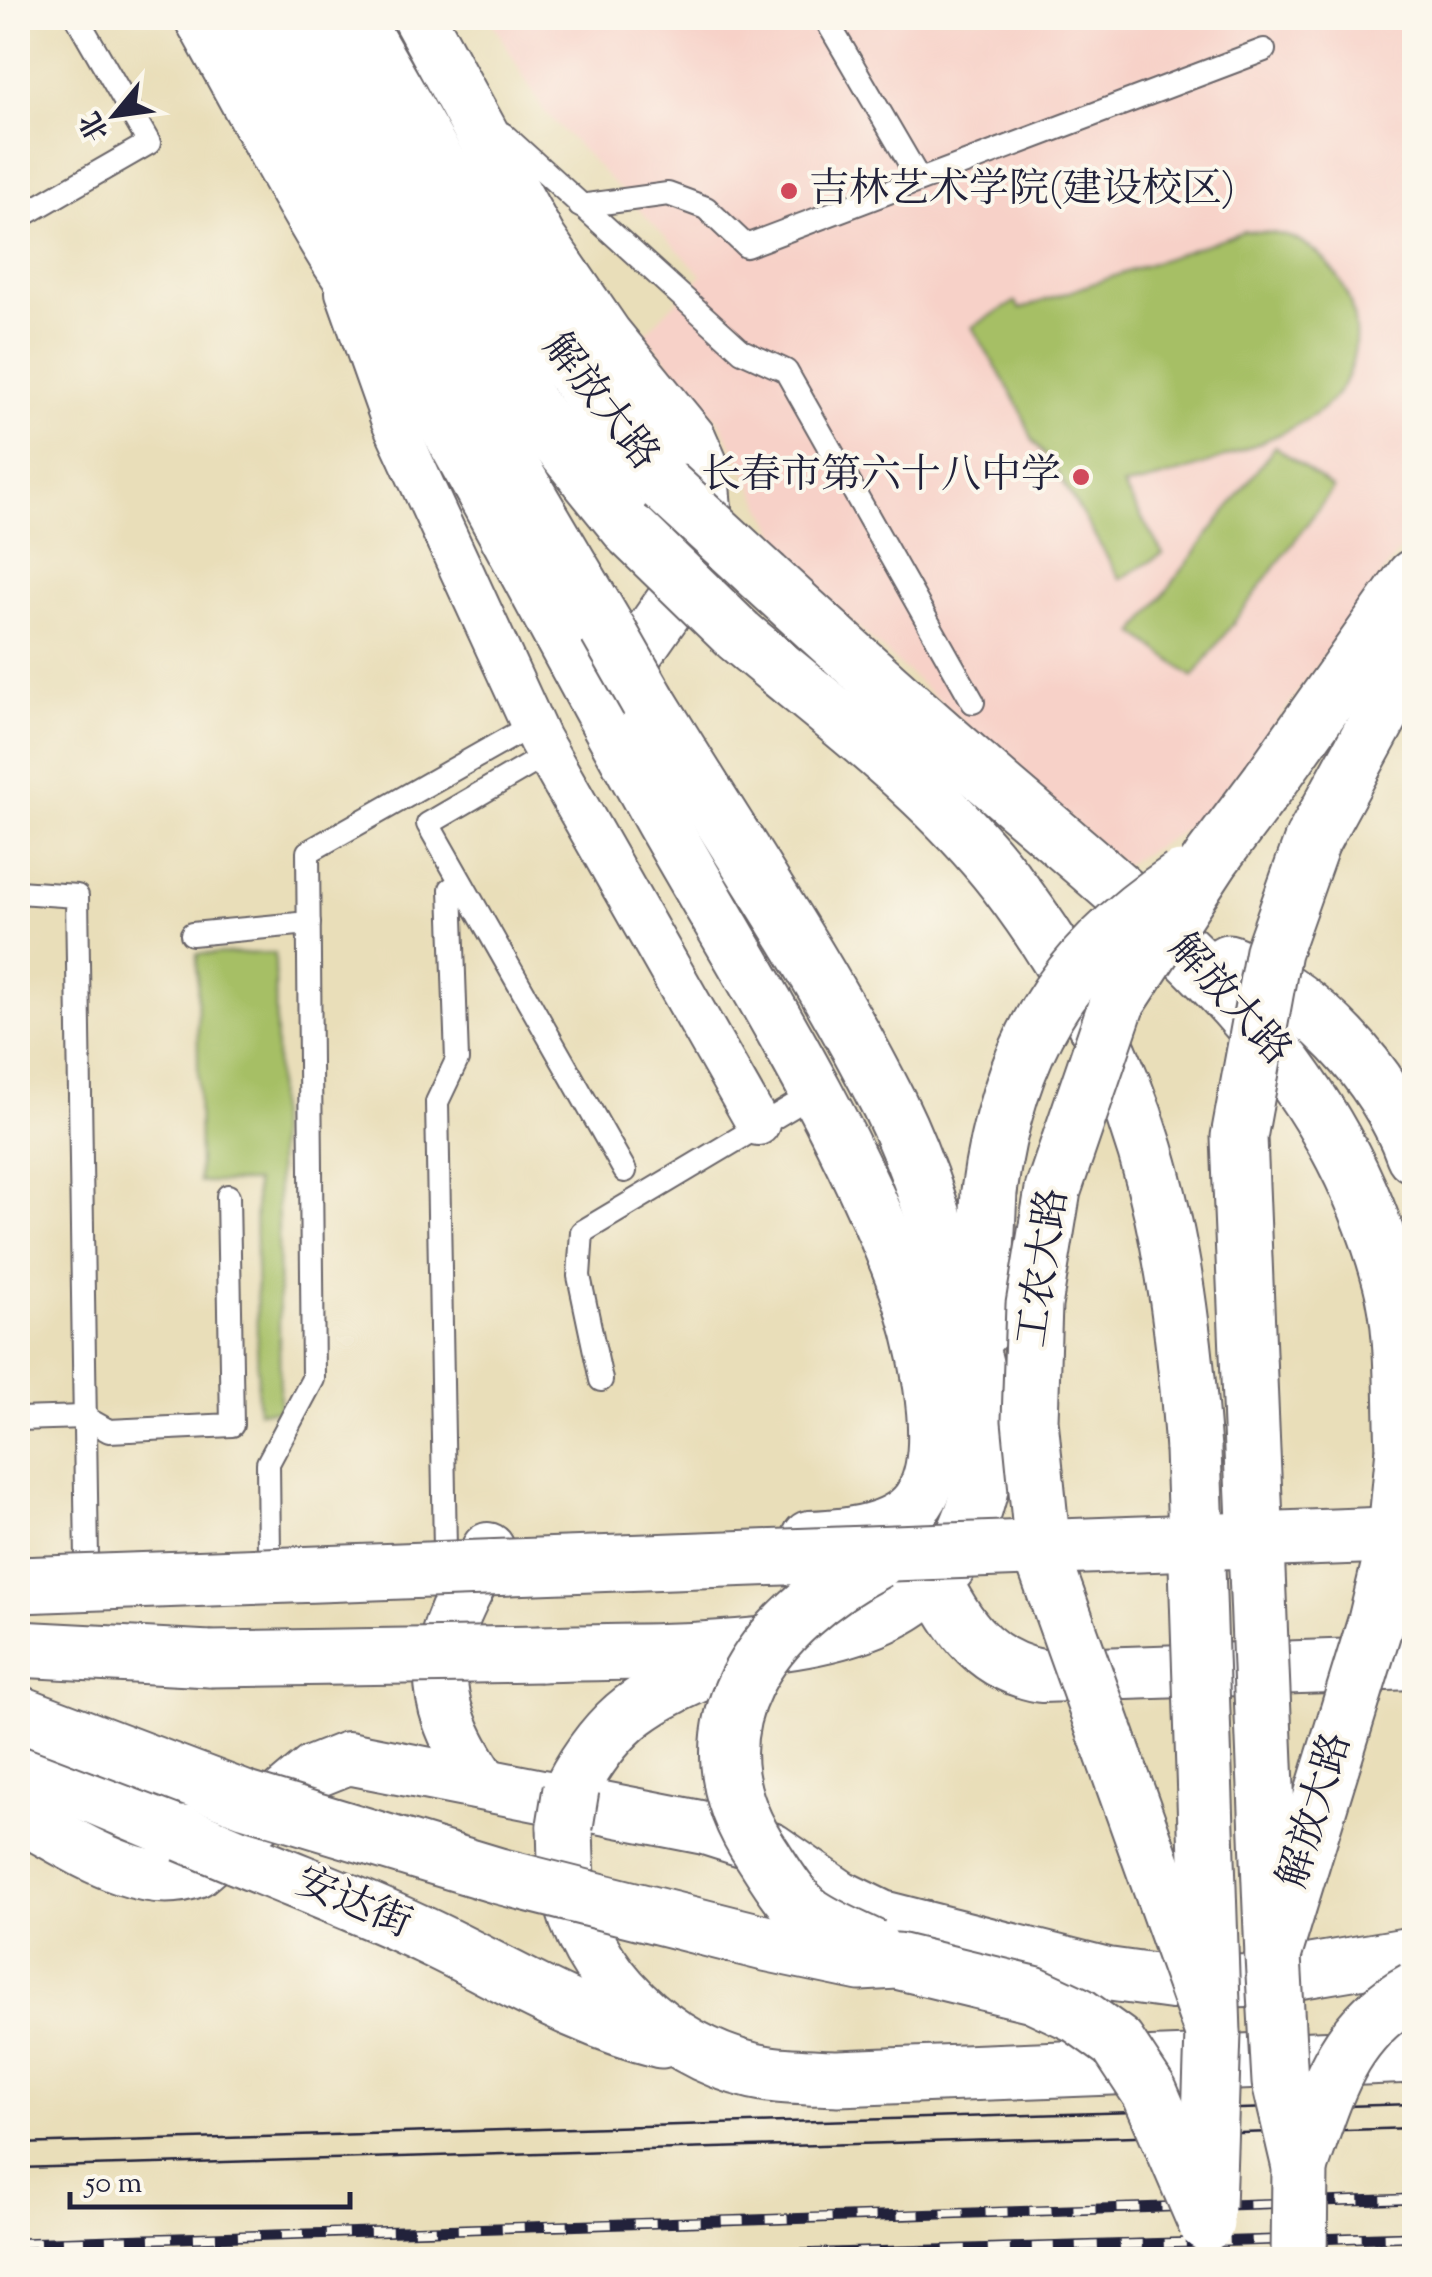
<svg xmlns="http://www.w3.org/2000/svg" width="1432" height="2277" font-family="'Sorts Mill Goudy','Noto Serif SC',serif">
	<rect width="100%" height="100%" fill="#fbf7ec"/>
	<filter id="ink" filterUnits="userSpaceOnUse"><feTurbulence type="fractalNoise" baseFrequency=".01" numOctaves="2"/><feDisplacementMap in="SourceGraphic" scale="20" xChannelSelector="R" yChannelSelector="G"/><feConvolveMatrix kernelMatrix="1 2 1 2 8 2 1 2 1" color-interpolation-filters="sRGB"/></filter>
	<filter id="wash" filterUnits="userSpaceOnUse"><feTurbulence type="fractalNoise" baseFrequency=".0048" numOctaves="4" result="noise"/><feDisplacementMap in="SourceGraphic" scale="40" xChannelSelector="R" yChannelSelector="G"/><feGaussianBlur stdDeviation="2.25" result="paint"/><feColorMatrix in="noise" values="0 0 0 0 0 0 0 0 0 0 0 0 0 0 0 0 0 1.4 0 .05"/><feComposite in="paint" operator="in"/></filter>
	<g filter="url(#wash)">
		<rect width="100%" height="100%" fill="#e9deb9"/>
		<!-- built -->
		<polygon fill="#f7d1c8" points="490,18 1414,18 1414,530 1238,776 1196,823 1123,866 796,572 721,424 644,334 702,275 543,110"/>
		<!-- green -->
		<g fill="#a6bf65" stroke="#647050" stroke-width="2.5">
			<path d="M 1244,231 C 1262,232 1280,232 1297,240 C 1357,269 1376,355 1329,403 C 1299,434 1167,482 1123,486 L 1163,554 L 1120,579 L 1050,460 L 1033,441 L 1019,406 L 972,327 L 1015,302 L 1020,309 Z"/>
			<polygon points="1275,446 1333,489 1193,677 1135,633"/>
			<polygon points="275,953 280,1411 258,1411 255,1182 199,1182 197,954"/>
		</g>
	</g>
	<g filter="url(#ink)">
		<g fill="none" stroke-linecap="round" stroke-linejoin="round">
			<defs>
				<g id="service">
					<polyline points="825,18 919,179"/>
					<polyline points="503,134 742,351 786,371 973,702"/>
					<polyline points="580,206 668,194 706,208 746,246 1264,50"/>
					<polyline points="18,209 22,216 149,143 77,18"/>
					<polyline points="548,754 428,824 625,1171"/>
					<polyline points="18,892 77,896 87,1560"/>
					<polyline points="192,934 309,923"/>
					<polyline points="601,1380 579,1276 582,1232 815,1093"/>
					<polyline points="18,1419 84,1417 109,1431 232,1425 228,1196"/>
					<polyline points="445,1550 437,1102 457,1060 451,889 461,883"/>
					<polyline points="269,1555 268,1463 313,1379 308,852 532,725"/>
				</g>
				<polyline id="minor" points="347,292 392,419 539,739 758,1124"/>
				<g id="tertiary">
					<path d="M 201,18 C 245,96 286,177 333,253 C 362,299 398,340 424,387 C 506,531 581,678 662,822 C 746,970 840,1116 901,1275 C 921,1329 951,1442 922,1495 C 902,1532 845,1536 809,1537"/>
					<polyline points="419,18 540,240 606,336 690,439 701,464 707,530 700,562 604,699"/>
					<path d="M 912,1536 C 946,1598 965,1662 1041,1676 L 1414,1663"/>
					<path d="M 483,1783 C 417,1685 436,1645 488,1549"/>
					<path d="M 18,1815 C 68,1840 139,1894 196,1871 L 313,1772 L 348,1758 L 705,1828 L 771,1849 L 839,1896 L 882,1917 L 1107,1974 L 1172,1983 L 1248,1981 L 1414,1953"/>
				</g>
				<g id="primary">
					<polyline points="246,18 607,629"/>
					<polyline points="302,18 530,406 632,532"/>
					<path d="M 354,18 C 447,181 539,344 664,485"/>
					<path d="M 765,578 C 843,650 922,721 1003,791 C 1170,934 1332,1059 1391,1282 C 1405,1335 1401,1394 1404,1449"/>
					<path d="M 738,635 C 829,712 933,787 1006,882 C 1145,1064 1177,1227 1193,1449"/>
					<path d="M 648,701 C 729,834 819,965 889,1104 C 921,1169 942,1241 961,1311 C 972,1354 988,1400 986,1445 C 984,1490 971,1527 948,1566"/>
					<polyline points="1269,782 1414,577"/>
					<polyline points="1312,841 1385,707 1414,664"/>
					<path d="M 1228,962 C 1311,995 1384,1072 1414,1155"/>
					<polyline points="982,1329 989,1192"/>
					<polyline points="18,1649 210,1659"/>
					<path d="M 540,1654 C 648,1649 838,1662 921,1592"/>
					<polyline points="18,1764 184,1834"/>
					<path d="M 571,1789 C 616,1704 657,1693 741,1655"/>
					<path d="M 565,1826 C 566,1851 565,1878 572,1902 C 596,1990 680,2060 769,2074 C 791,2077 815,2077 838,2078 L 1414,2055"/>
					<path d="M 236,1856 C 300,1883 366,1907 428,1937 C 504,1973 578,2020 661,2040"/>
				</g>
			</defs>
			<!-- service casing -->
			<use href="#service" stroke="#686467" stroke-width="26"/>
			<!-- minor casing -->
			<use href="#minor" stroke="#686467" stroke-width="46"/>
			<!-- tertiary casing -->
			<use href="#tertiary" stroke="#686467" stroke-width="56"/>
			<!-- primary casing -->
			<use href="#primary" stroke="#686467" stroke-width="59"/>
			<!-- service -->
			<use href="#service" stroke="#fff" stroke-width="22"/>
			<!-- minor -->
			<use href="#minor" stroke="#fff" stroke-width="42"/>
			<!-- tertiary -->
			<use href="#tertiary" stroke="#fff" stroke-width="52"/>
			<!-- primary -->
			<use href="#primary" stroke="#fff" stroke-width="55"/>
			<!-- tram -->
			<g stroke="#22223b" stroke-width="2.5">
				<polyline points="18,2144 1414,2104"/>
				<polyline points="18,2168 1414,2128"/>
			</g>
			<defs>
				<g id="rail">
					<polyline points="18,2243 1414,2199"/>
					<polyline points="592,2260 1414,2236"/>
				</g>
			</defs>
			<!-- rail casing -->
			<use href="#rail" stroke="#22223b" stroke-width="11"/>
			<!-- rail -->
			<use href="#rail" stroke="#fbf7ec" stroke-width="8" stroke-dasharray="22" stroke-linecap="butt"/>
			<defs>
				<g id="primary-bridge">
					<polyline points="664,485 765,578"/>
					<polyline points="632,532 738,635"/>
					<polyline points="607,629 648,701"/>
					<path d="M 989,1192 C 1008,1051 1060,959 1181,879"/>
					<polyline points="1193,1449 1213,2033 1207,2207"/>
					<polyline points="18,1585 1414,1534"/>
					<polyline points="210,1659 540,1654"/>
					<polyline points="18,1713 247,1800 499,1876 765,1943 860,1963 897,1961 1033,1994 1078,2015 1117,2043 1150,2093 1206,2223"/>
					<polyline points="565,1826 571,1789"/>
					<polyline points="184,1834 236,1856"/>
					<path d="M 872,1947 C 852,1937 829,1928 810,1915 C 791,1901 776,1875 763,1855 C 678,1730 763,1620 878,1560"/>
					<polyline points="1273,1956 1239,1137 1273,951 1312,841"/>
					<polyline points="1213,2033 1044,1561 1030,1420 1034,1305 1053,1190 1117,1003 1212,858 1269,782"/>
					<path d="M 1300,2167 C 1326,2094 1340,2030 1414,1990"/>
					<polyline points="1299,2260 1300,2167 1280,2082 1273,1956 1376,1621 1395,1542 1404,1449"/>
				</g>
			</defs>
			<!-- primary-bridge casing -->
			<use href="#primary-bridge" stroke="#686467" stroke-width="59" stroke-linecap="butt"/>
			<!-- primary-bridge -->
			<use href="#primary-bridge" stroke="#fff" stroke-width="55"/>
		</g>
	</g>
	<!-- markers -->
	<g fill="#d1495b" stroke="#fbf7ec" stroke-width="4">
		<circle cx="789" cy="191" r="10"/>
		<circle cx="1081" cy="477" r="10"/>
	</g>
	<g text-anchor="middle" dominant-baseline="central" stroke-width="8" stroke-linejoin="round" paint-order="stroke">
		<!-- poi labels -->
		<g font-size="40" fill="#22223b" stroke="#fbf7ec" text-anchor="start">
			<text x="809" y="191">吉林艺术学院(建设校区)</text>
			<text x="1061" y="477" text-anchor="end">长春市第六十八中学</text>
		</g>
		<!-- street labels -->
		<g font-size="40" fill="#22223b" stroke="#fbf7ec">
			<text transform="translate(599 403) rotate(52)">解放大路</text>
			<text transform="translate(1228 1001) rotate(48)">解放大路</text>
			<text transform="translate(1045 1268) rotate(-82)">工农大路</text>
			<text transform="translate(1317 1811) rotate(-73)">解放大路</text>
			<text transform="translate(353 1905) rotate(23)">安达街</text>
		</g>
	</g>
	<!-- margin -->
	<rect width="1432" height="2277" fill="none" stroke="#fbf7ec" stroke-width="60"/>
	<!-- north arrow -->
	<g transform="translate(115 115) rotate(241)" stroke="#fbf7ec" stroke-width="8" paint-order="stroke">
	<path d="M0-8L18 38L0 25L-18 38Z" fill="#22223b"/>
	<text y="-15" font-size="28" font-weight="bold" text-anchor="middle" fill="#22223b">北</text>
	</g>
	<!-- scale -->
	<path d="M70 2192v15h280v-15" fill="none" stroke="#22223b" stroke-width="5"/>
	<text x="85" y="2192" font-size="30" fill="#22223b" stroke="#fbf7ec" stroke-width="8" paint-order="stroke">50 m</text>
</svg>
